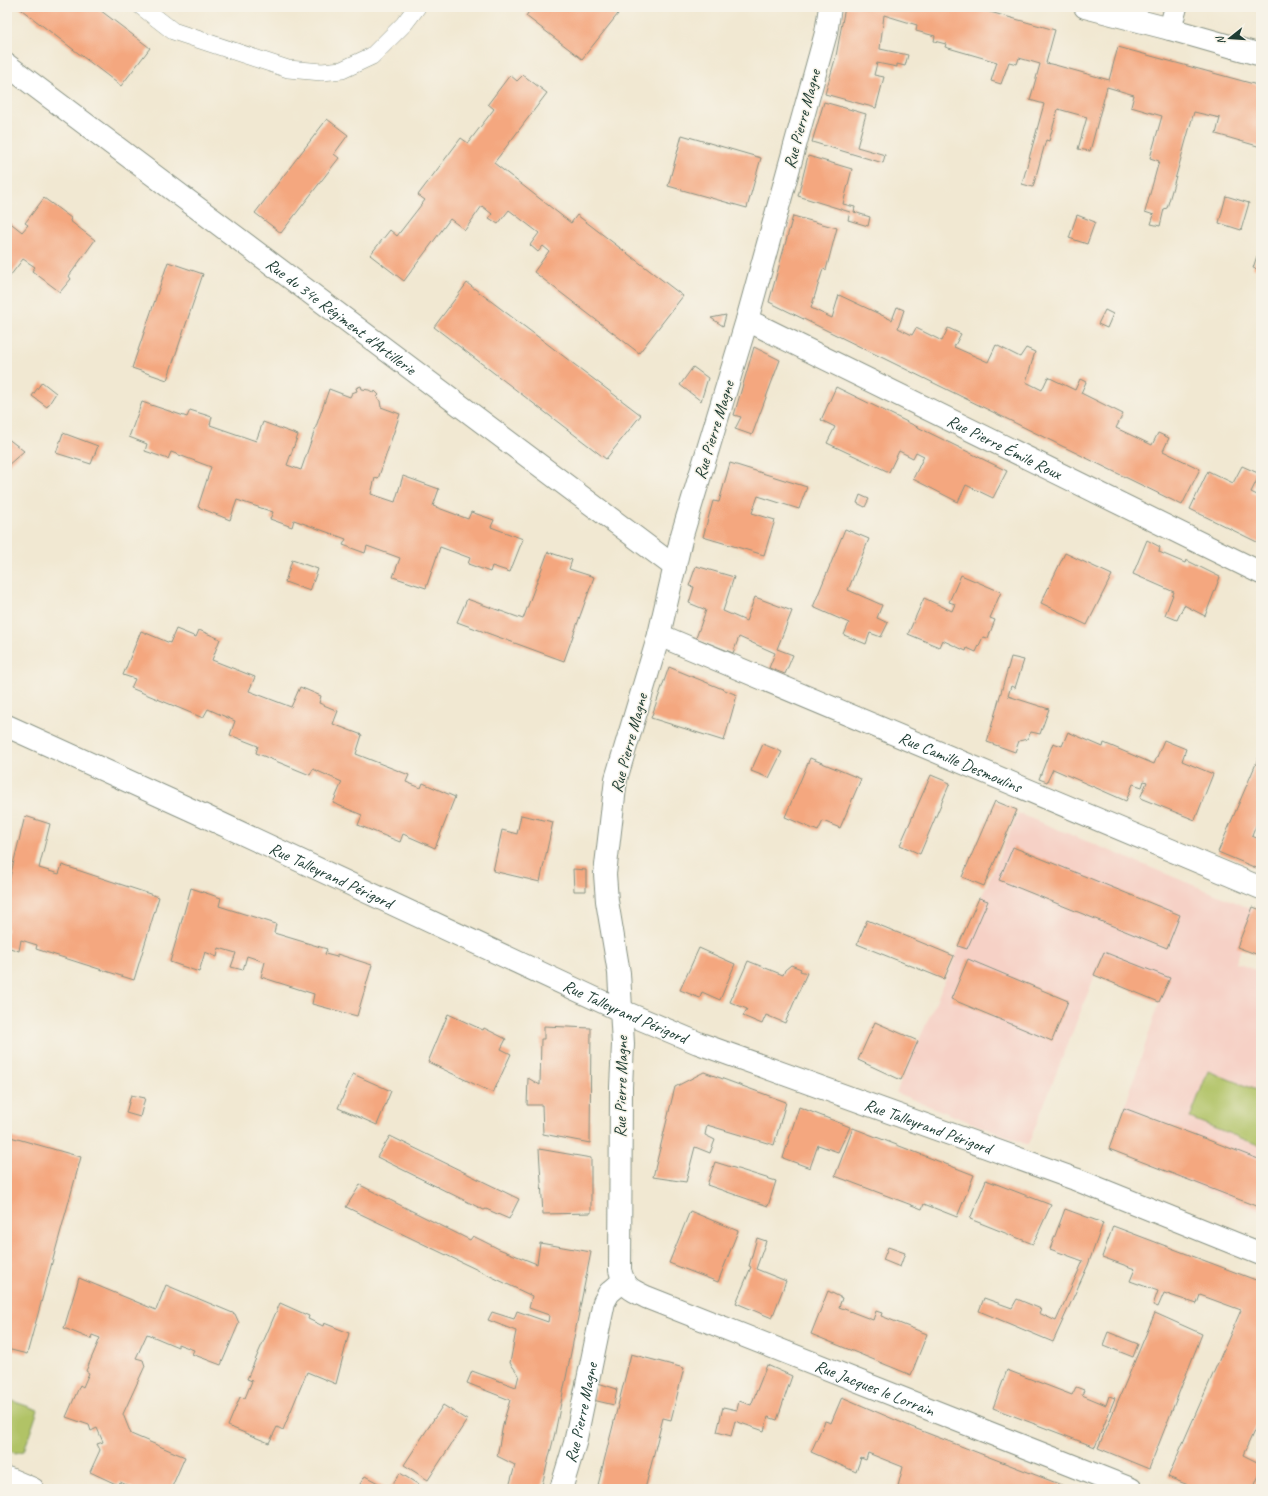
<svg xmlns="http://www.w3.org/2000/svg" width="1268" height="1496" font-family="Caveat,sans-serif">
	<rect width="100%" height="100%" fill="#f7f3e8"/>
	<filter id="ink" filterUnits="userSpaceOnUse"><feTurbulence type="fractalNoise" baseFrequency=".025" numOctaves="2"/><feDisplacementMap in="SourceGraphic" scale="8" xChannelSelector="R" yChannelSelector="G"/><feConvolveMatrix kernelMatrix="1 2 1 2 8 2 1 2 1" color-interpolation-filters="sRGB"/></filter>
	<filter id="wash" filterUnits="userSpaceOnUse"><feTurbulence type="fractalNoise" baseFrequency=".012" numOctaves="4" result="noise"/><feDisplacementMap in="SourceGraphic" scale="16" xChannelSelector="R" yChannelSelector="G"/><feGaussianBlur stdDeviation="0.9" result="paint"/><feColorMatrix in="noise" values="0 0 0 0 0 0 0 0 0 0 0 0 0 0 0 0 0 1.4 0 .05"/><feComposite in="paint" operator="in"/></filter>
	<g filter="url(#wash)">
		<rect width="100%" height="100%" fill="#f1e8d2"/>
		<!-- built -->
		<polygon fill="#f6d1c6" points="1018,813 1254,910 1236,963 1261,972 1261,1212 1111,1149 1159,1003 1095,975 1028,1145 896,1093"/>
		<!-- green -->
		<g fill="#b1c366" stroke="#68804d">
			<polygon points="1208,1071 1261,1092 1261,1146 1190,1118"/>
			<polygon points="7,1399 38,1410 24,1451 15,1453 7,1450"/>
		</g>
		<g id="blocks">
			<!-- building -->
			<g fill="#f4a77f">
				<polygon points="18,7 96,7 150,48 121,86"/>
				<polygon points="532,7 608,7 618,14 582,59 526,16"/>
				<rect x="652" y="7" width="110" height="2"/>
				<polygon points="845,7 972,7 1055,30 1046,63 1055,65 1109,80 1118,47 1261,86 1261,147 1216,134 1220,118 1194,112 1167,208 1164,209 1160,226 1151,224 1154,215 1145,212 1159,161 1150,158 1162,116 1131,107 1134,95 1107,87 1090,151 1078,149 1087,117 1058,109 1049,141 1046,140 1033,187 1022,184 1044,104 1030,100 1040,64 1019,58 1017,64 1009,62 1001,84 991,81 997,62 945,47 946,44 934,41 935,36 916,31 917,25 884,15 880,49 908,55 905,66 897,64 897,67 877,63 874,75 884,77 876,108 825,94 836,56"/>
				<polygon points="510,75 517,81 523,75 547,93 494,163 571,223 577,215 683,296 639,353 534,272 549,251 543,246 538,252 530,245 539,233 509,210 498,224 489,218 492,214 482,206 465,230 450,219 404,281 370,255 390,230 397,236 425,200 418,195 461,138 468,143 494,109 488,104"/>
				<polygon points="824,102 866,114 857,147 885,155 883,163 812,142"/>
				<polygon points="327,119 348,135 334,154 339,158 281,233 255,213"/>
				<polygon points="682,135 761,158 747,208 668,186"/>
				<polygon points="808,156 852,169 843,204 855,207 854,212 870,217 868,226 848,220 850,212 798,196"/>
				<polygon points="1226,196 1249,203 1241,230 1219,223"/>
				<polygon points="44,198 71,218 70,221 95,240 69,276 71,279 60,292 32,271 35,267 23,259 7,280 7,220 22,232 28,225 25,223"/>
				<polygon points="1077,215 1095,222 1087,244 1069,238"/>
				<polygon points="793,216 837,228 826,270 823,269 811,308 832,318 839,295 892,320 897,307 904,310 898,328 912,335 916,328 942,341 948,328 961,334 954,347 988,362 996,345 1020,357 1026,348 1035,352 1026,382 1042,390 1048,377 1075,390 1080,379 1086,382 1081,393 1123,414 1116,428 1152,445 1158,433 1169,438 1163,451 1200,469 1182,505 769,302"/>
				<polygon points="1257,256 1261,257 1261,270 1253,268"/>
				<polygon points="168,262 203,274 167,380 132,368"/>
				<polygon points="467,283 641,415 606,459 434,327"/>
				<polygon points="1105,310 1113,314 1107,328 1098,324"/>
				<polygon points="726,315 723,326 711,318"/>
				<polygon points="754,347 780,360 752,435 735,429 741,417 734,415"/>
				<polygon points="693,367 708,378 701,401 680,385"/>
				<polygon points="42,382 56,393 47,407 32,396"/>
				<polygon points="361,386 362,389 369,390 374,393 375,391 379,395 377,397 380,401 381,407 400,414 378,479 375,478 371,494 395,502 403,476 439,489 433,506 468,519 471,512 494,520 491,527 523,539 510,572 492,566 490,572 468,564 470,558 440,547 426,588 393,577 400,558 367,546 365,553 343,545 346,539 294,520 292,527 270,519 273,512 237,500 230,520 198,507 211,467 171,452 168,459 145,451 147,444 129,437 142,402 187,417 190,410 212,417 210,425 256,441 263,422 298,435 287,465 301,470 329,389 350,397 352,393 357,391 356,388"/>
				<polygon points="836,387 1007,471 993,498 966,485 958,502 913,479 924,456 916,452 913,458 899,451 889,472 827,443 835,427 821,420"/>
				<polygon points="63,433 98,446 91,464 56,453"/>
				<polygon points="7,438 24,451 7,466"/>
				<polygon points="730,463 807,487 799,509 758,496 752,513 775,520 764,555 703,537 713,501 719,502"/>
				<polygon points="1242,466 1260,474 1251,492 1261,497 1261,544 1190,509 1208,471 1233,483"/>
				<polygon points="860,495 869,499 865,507 857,503"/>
				<polygon points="845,529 869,539 848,590 882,605 877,618 888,623 881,637 870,633 866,644 844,635 849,623 813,607"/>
				<polygon points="1147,540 1160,547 1159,552 1185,563 1186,560 1220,577 1205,616 1184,605 1177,620 1165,615 1174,592 1133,574"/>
				<polygon points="548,552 572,560 569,569 594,577 564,661 457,622 467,599 523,619"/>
				<polygon points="1065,553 1112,575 1087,625 1041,603"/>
				<polygon points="292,560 318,569 310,591 285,582"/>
				<polygon points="696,566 734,577 723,611 746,621 755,597 792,611 777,649 793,655 785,674 769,668 775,653 739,637 733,653 696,638 706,610 689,603 694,587 689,586"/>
				<polygon points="961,575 1001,592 990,618 995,620 988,638 983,637 976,652 967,648 966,651 942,640 939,647 908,634 924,598 952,611 955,604 949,602"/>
				<polygon points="176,629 196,637 199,630 220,639 212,660 255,677 249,691 291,707 300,687 321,696 319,703 338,711 333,724 362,735 356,754 409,775 406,782 421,788 423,783 455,797 435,848 403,834 400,842 358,825 362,815 333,803 342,782 313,769 310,775 256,753 258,746 230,735 235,721 208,709 203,718 131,688 135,679 123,675 141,631 170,643"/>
				<polygon points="1011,657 1024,660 1015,688 1011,686 1008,696 1049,709 1040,734 1031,732 1027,739 1019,741 1015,752 987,742"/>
				<polygon points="669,667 737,695 724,741 651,718"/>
				<polygon points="1068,732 1103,747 1104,743 1154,764 1164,740 1186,749 1182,761 1213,774 1195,820 1140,798 1147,782 1144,781 1142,787 1133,784 1126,801 1053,769 1047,782 1039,779 1053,743 1062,746"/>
				<polygon points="763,744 782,752 769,778 751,771"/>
				<polygon points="1261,752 1261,813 1252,836 1261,840 1261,870 1218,852"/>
				<polygon points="810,758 861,779 840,828 823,821 818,831 785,817"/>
				<polygon points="931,775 950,783 920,854 900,845"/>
				<polygon points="995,801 1017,810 984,886 962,877"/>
				<polygon points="521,815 553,822 540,882 493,871 502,830 517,834"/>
				<polygon points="25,816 50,824 39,868 59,874 62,865 159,897 134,980 36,949 37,945 21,940 19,951 7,947 7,889"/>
				<polygon points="1013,847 1180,915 1167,948 999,880"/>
				<polygon points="573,869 586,870 586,891 574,891"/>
				<polygon points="191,888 221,898 219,906 276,924 274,933 327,949 325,954 337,957 337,954 372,965 357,1016 312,1004 314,994 261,977 265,962 247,956 243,970 231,967 236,953 219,948 217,957 205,952 199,972 170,962"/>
				<polygon points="979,898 988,901 967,949 958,946"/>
				<polygon points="1253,907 1261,910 1261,956 1237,947"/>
				<polygon points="867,920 954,956 944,979 857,944"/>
				<polygon points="699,948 735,964 720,1000 702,992 700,998 680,990"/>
				<polygon points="1104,952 1170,978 1159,1002 1094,975"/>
				<polygon points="968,959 1068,1001 1052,1041 951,999"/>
				<polygon points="748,961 783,975 785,970 791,965 801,969 800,971 807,973 785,1023 766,1015 762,1024 743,1016 747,1009 730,1002"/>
				<polygon points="448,1014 483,1030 484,1028 506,1039 501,1049 511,1054 493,1093 428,1062"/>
				<polygon points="875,1022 918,1041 901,1080 858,1060"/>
				<polygon points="544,1026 591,1028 590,1143 543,1134 542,1105 527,1105 528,1078 540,1085 541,1039 544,1039"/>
				<polygon points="704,1072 786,1102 774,1145 707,1125 705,1135 715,1140 710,1153 695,1147 686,1182 653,1177 675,1087"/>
				<polygon points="353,1074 391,1091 377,1125 338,1108"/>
				<polygon points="131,1095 145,1098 140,1117 126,1113"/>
				<polygon points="799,1107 850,1127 838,1152 818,1145 810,1168 783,1158"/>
				<polygon points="1124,1108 1261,1160 1261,1208 1109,1149"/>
				<polygon points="853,1128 974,1175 957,1217 924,1204 922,1209 835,1176"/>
				<polygon points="7,1136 81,1157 27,1354 7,1349"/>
				<polygon points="390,1136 519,1199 509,1219 486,1209 484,1210 377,1157"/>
				<polygon points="539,1149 591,1158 591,1213 543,1214"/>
				<polygon points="715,1162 776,1181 768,1206 707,1185"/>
				<polygon points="986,1180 1051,1205 1033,1244 970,1219"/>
				<polygon points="360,1185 470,1240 473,1236 499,1249 537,1264 540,1243 591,1252 555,1433 541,1489 515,1489 509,1487 515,1465 497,1456 504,1420 510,1400 467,1383 472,1371 516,1387 519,1375 510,1363 516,1331 488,1320 492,1312 514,1319 517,1311 548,1322 549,1315 529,1308 532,1296 346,1207"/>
				<polygon points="1065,1209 1103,1223 1088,1265 1053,1342 979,1311 984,1298 1012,1308 1017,1299 1041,1309 1039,1313 1056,1321 1083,1261 1050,1249"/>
				<polygon points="690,1211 738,1231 718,1282 669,1263"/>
				<polygon points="1113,1226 1261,1282 1261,1416 1243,1455 1261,1464 1261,1471 1253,1489 1198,1489 1168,1477 1241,1310 1200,1295 1197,1304 1164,1293 1158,1307 1153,1305 1158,1291 1130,1281 1135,1269 1102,1257"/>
				<polygon points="757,1238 766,1241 756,1269 786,1281 772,1318 736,1303 751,1267 749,1266"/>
				<polygon points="888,1247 905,1253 900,1267 883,1260"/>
				<polygon points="79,1278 156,1310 166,1285 235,1314 239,1323 221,1365 192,1354 194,1350 178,1344 178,1347 147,1334 137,1356 136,1358 143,1360 145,1366 123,1414 131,1434 185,1457 171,1489 135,1489 120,1482 118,1485 90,1472 100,1450 97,1444 103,1442 97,1428 91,1431 89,1425 66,1417 80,1385 83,1387 89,1373 86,1371 100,1338 92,1335 91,1339 64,1328"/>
				<polygon points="828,1291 842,1298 839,1307 873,1320 876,1311 882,1313 881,1316 927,1334 911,1375 811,1334"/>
				<polygon points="280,1303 309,1316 308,1319 323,1326 324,1323 349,1333 336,1384 307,1372 283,1430 277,1427 269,1443 228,1426 240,1397 245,1398 252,1381 247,1379"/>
				<polygon points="1155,1313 1202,1334 1149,1469 1098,1448"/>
				<polygon points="1108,1332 1138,1344 1133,1357 1103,1345"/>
				<polygon points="631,1354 684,1368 671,1420 663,1418 645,1489 597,1489"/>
				<polygon points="767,1365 792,1376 777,1420 768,1417 764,1431 735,1421 731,1436 717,1432 723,1407 737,1410 739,1401 751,1405"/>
				<polygon points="1007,1370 1072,1395 1076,1387 1084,1390 1082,1395 1106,1405 1109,1396 1115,1398 1095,1447 993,1408"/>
				<polygon points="598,1383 617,1389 614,1405 593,1400"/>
				<polygon points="842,1397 914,1428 1072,1489 906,1489 898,1486 903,1467 868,1453 866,1460 861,1458 856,1472 811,1452 825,1421 831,1423"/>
				<polygon points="443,1405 467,1420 428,1480 404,1465"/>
				<polygon points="400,1473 424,1488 423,1489 357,1489 365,1476 389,1489"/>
			</g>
		</g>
	</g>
	<g filter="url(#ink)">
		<use href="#blocks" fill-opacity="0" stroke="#889283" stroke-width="1"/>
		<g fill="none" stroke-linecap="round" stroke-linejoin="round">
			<defs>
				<polyline id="service" points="142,7 173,31 288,69 322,72 342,70 372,56 404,24 417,7"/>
				<g id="minor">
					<path id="s1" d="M 830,7 L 826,33 L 747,320 L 682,535 L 659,635 L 616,779 L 605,874 L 607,901 L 619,973 L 623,1044 L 621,1087 L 620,1270 C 624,1287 631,1290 646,1297 L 1131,1489"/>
					<polyline points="1085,7 1170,29 1261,55"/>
					<polyline points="1170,29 1176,7"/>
					<path id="s2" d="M 7,65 L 675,567"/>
					<path id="s3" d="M 747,320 L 1261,573"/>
					<path id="s4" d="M 659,635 L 1261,888"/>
					<polyline points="7,1478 33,1489"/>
					<path id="s5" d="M 561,1489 L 575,1443 L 604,1302 L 609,1293 L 623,1281"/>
				</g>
				<g id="tertiary">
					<path id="s6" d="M 7,726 L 196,812 L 622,1011 L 698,1043 L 1075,1179 L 1261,1254"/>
				</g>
			</defs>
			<!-- service casing -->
			<use href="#service" stroke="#889283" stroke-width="18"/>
			<!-- minor casing -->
			<use href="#minor" stroke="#889283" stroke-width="24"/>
			<!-- tertiary casing -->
			<use href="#tertiary" stroke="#889283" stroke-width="24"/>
			<!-- service -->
			<use href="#service" stroke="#fff" stroke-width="17"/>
			<!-- minor -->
			<use href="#minor" stroke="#fff" stroke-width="22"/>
			<!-- tertiary -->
			<use href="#tertiary" stroke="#fff" stroke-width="22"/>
		</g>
	</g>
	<g text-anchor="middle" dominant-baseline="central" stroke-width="3" stroke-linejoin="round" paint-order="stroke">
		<!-- street labels -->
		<g font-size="17" fill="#1f3d34" stroke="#f7f3e8">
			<text transform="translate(802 119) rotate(-75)">Rue Pierre Magne</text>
			<text stroke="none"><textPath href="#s2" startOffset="418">Rue du 34e Régiment d'Artillerie</textPath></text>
			<text transform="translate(714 430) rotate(-73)">Rue Pierre Magne</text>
			<text stroke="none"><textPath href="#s3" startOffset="287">Rue Pierre Émile Roux</textPath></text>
			<text transform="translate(629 743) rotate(-75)">Rue Pierre Magne</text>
			<text stroke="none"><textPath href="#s4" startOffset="327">Rue Camille Desmoulins</textPath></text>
			<text stroke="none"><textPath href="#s6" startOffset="357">Rue Talleyrand Périgord</textPath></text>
			<text stroke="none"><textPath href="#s6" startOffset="681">Rue Talleyrand Périgord</textPath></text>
			<text transform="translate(621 1087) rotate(-89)">Rue Pierre Magne</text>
			<text stroke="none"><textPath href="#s6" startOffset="1005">Rue Talleyrand Périgord</textPath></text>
			<text stroke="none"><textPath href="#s1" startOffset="1580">Rue Jacques le Lorrain</textPath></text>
			<text stroke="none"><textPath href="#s5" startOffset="79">Rue Pierre Magne</textPath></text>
		</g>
	</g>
	<!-- margin -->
	<rect width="1268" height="1496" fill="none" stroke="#f7f3e8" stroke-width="24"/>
	<!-- north arrow -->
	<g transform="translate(1230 38) rotate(253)" stroke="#f7f3e8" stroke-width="3" paint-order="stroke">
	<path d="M0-3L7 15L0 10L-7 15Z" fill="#1f3d34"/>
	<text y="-6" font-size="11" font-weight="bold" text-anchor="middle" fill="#1f3d34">N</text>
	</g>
</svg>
